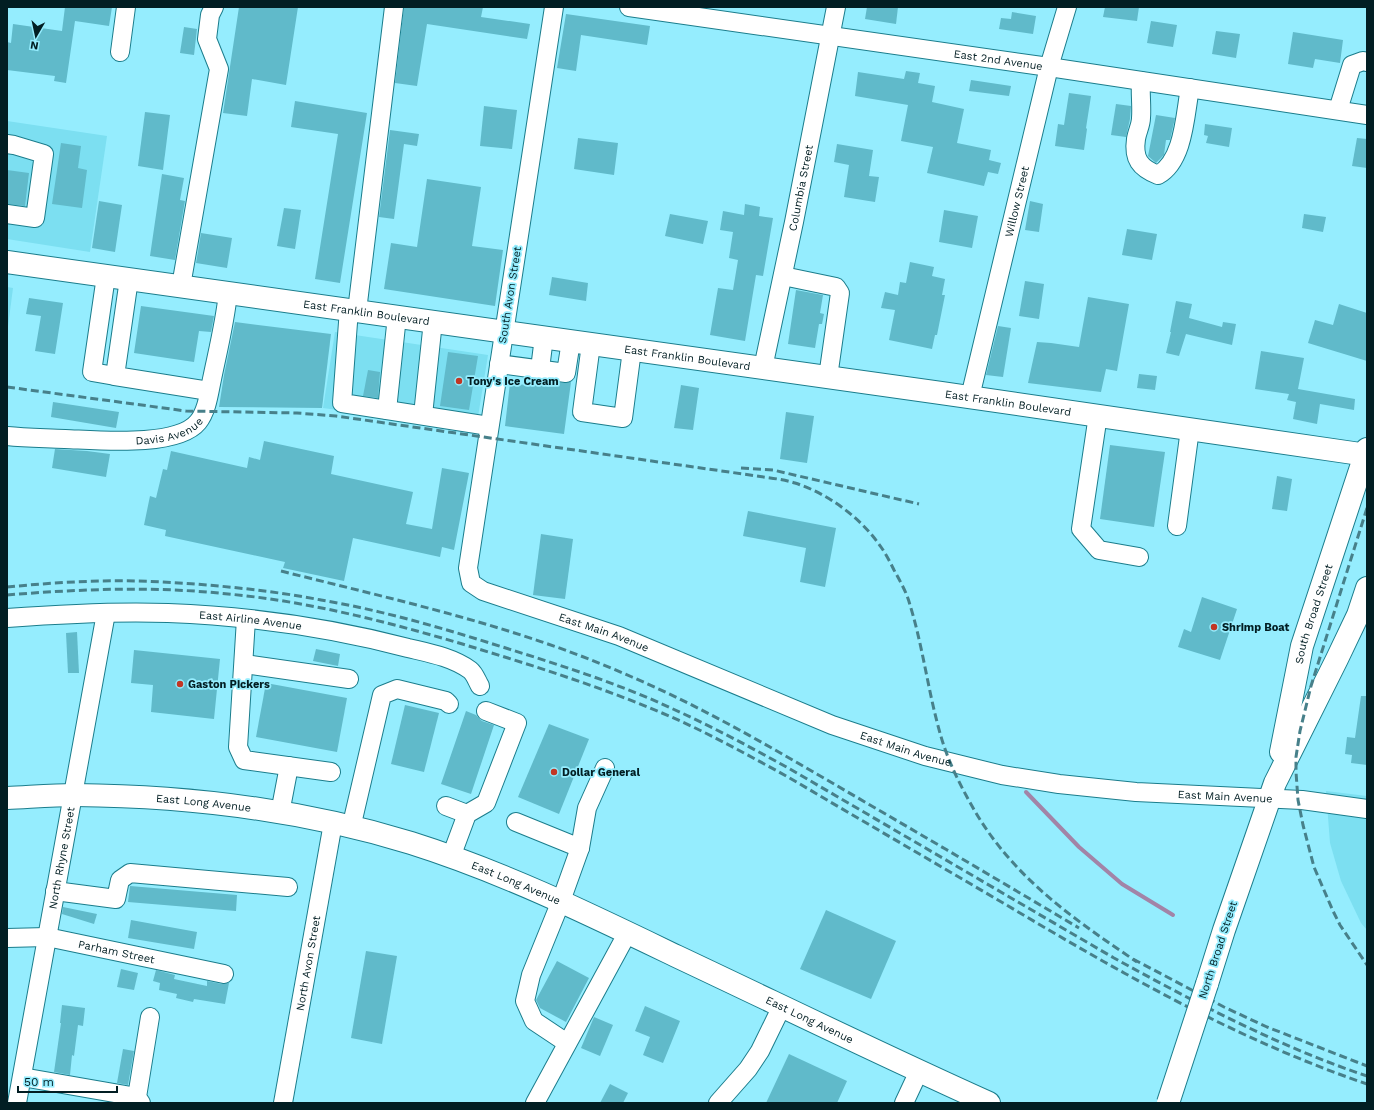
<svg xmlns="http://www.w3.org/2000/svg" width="1374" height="1110" font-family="'Work Sans',sans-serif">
	<rect width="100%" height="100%" fill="#95edfe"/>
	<!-- built -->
	<g fill="#7cdff1">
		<polygon points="7,121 107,136 90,252 7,239"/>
		<polygon points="7,287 13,288 7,334"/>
		<polygon points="335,332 488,355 476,429 323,408"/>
		<polygon points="1326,791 1367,796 1367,930 1361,923 1341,881 1330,843"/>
	</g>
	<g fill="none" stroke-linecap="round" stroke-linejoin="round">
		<!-- stream -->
		<polyline stroke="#a284a7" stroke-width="4" points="1026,792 1079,847 1122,884 1173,915"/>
	</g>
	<!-- building -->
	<g fill="#60baca">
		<polygon points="65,7 112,7 109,26 75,21 66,83 54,81 55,76 7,70 7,42 11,43 13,24 62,31"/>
		<polygon points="239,7 298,7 286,85 252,79 247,116 223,113"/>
		<polygon points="404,7 483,7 481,17 530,24 527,39 427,24 417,86 395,83"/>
		<polygon points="867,7 898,7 896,24 865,19"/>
		<polygon points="1105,7 1139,7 1137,21 1103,17"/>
		<polygon points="1012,12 1036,16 1033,34 999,29 1001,18 1011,19"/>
		<polygon points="566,14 650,26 647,45 581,35 576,71 557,68"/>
		<polygon points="1151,21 1177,25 1173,47 1147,43"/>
		<polygon points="184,27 197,29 194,55 180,53"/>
		<polygon points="1216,31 1240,34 1236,58 1212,54"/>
		<polygon points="1293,32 1343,40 1340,63 1315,59 1313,68 1288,64"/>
		<polygon points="906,71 920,73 918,83 935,86 932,102 964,109 957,143 991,150 989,160 1001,163 998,174 988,172 984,186 927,173 933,147 901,141 908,105 855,96 858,72 904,79"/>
		<polygon points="971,80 1011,86 1009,96 969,91"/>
		<polygon points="1069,93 1091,96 1086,128 1087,129 1084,150 1055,146 1058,124 1064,125"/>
		<polygon points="295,101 367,113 340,283 315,279 338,134 291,127"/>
		<polygon points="1116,104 1131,106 1130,119 1126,137 1111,135"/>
		<polygon points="484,106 517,110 512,149 480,146"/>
		<polygon points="145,112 170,115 163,170 138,166"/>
		<polygon points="1156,115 1175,118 1170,140 1166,140 1164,155 1156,163 1148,156"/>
		<polygon points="1205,124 1232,128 1229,147 1206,143 1208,136 1204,135"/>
		<polygon points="390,130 419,134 417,146 404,144 394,219 379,217"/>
		<polygon points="578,138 618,143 614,175 574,169"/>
		<polygon points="1357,138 1367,139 1367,168 1352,166"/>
		<polygon points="61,143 81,146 78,168 87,170 82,208 52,204"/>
		<polygon points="837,144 873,150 869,176 879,177 875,202 844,197 849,165 834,162"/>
		<polygon points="7,170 29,173 25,206 7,204"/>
		<polygon points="162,174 184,178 180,200 185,201 175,260 150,256"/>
		<polygon points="427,179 481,187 472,246 503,250 495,306 384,289 391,243 417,247"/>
		<polygon points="99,201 122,205 115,252 92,248"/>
		<polygon points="1030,201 1043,204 1039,232 1025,230"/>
		<polygon points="745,204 760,207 759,216 773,218 763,276 756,275 745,341 710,335 718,288 733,290 738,260 729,258 733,232 720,230 723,211 744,215"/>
		<polygon points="284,208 301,210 295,249 277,246"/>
		<polygon points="944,210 978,216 972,248 939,242"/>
		<polygon points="670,214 708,221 703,244 665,236"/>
		<polygon points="1304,214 1326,217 1323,232 1302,228"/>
		<polygon points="1127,229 1157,234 1152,260 1122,255"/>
		<polygon points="201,233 232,238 227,268 196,263"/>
		<polygon points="910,262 934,267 932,276 945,279 942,295 945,295 937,335 935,335 932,349 889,340 895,310 881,308 885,292 898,295 900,282 906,283"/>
		<polygon points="552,277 588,283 586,301 549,295"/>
		<polygon points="1025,281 1044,284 1039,319 1019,316"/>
		<polygon points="796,290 823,295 820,313 824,314 822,324 819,324 815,348 788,344"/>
		<polygon points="1088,297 1129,304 1117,371 1106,369 1101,392 1028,383 1037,342 1051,343 1079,347"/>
		<polygon points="29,298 63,303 55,354 35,351 41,316 26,314"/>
		<polygon points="1176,301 1192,304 1189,318 1222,327 1223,322 1236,324 1232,345 1186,334 1179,356 1166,353 1171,332 1170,332"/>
		<polygon points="1339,304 1367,313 1367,361 1308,343 1315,320 1333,325"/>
		<polygon points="141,306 214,316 211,332 199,331 194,362 134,353"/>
		<polygon points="235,322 331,334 322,408 219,407 224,375"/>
		<polygon points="998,326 1011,328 1003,377 986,375"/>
		<polygon points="1261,351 1304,358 1298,389 1355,399 1354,410 1320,404 1317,424 1293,419 1296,402 1287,400 1289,394 1255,389"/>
		<polygon points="448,352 478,356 469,410 440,406"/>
		<polygon points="368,370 380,372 378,398 363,396"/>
		<polygon points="1139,374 1157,376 1155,390 1137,388"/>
		<polygon points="527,378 565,383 571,382 564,434 505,426 510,383 526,385"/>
		<polygon points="681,385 699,388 693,430 674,428"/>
		<polygon points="53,402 119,412 116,428 51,417"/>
		<polygon points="786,412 814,416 807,463 780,459"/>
		<polygon points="264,441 334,456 331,474 413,492 406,524 432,529 442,468 469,473 454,550 442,547 440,557 353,538 344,581 283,568 285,562 165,536 166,530 144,525 150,496 156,498 163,469 167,470 171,451 247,468 249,457 260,460"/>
		<polygon points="1110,445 1165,452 1154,527 1100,519"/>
		<polygon points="55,449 87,451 110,454 106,477 52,468"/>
		<polygon points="1277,476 1292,479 1287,511 1272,509"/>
		<polygon points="748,511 836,528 825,587 800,582 806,548 743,536"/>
		<polygon points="541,534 573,539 565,599 533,595"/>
		<polygon points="1202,597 1237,609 1220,660 1178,647 1184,629 1191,632"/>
		<polygon points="77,632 79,673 68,673 66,633"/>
		<polygon points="316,649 340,654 338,666 313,661"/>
		<polygon points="134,650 220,659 214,719 151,712 153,685 131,683"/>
		<polygon points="266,683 347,698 337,752 256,737"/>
		<polygon points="1361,696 1367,696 1367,765 1351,763 1352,755 1345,754 1347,737 1355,738"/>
		<polygon points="405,705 439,713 424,772 391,764"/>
		<polygon points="466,711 476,715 482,721 494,725 471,794 441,784"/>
		<polygon points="549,724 589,739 559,814 518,797"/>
		<polygon points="130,886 237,895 236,911 128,902"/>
		<polygon points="63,907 97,914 94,924 62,914"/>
		<polygon points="826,910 896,941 871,999 800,969"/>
		<polygon points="131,920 197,932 194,949 128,938"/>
		<polygon points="366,951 397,956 382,1044 351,1038"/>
		<polygon points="557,961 589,978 566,1022 540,1008 536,1000"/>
		<polygon points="121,969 138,973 134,990 117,987"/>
		<polygon points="156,970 175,975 174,979 207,986 207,981 222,984 229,983 225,1004 194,999 193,1002 176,998 177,994 159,990 160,983 153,981"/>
		<polygon points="62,1005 85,1008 83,1026 78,1025 74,1056 72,1055 70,1075 54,1072 61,1023 60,1023"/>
		<polygon points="645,1006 680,1021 663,1063 643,1055 650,1037 635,1031"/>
		<polygon points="594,1017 613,1025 600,1056 581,1048"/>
		<polygon points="123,1049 134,1051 128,1085 117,1083"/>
		<polygon points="789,1054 847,1081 837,1103 766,1103"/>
		<polygon points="610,1084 628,1093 623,1103 600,1103"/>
	</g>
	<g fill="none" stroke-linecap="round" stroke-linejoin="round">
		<defs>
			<g id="minor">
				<path id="s1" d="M 554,7 L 468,568 L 471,583 L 483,591 L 619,636 L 832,725 L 925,756 L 1002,775 L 1059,784 L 1136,792 L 1302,800 L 1367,809"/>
				<path id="s2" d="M 629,7 L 1049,67 L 1367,115"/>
				<polyline points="120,52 126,7"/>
				<path d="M 1141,81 C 1140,93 1142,106 1141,118 C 1141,125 1137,132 1136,139 C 1133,159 1140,168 1158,175 C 1184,161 1185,114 1190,88"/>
				<polyline points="1338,110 1352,65 1363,61 1367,62"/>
				<polyline points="7,144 14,145 44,154 35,218 7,214"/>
				<polyline points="106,276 92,372 115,376"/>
				<polyline points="783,276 836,287 840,293 828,377"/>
				<polyline points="129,279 115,376 209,391"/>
				<polyline points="181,286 219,69 207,39 210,15 214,7"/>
				<polyline points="349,309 342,403 489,426"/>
				<polyline points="357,311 394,7"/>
				<polyline points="591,344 582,412 623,418 632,350"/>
				<polyline points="499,364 566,373 571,341"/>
				<path id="s3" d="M 763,368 L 794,222 L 836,7"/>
				<polyline points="540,369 544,337"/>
				<path id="s4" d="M 970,397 L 1049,67 L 1067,7"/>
				<polyline points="387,410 397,316"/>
				<polyline points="423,415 433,321"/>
				<polyline points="1098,415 1081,529 1099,550 1139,557"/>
				<path id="s5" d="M 7,436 C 26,438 46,438 65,439 C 95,440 177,448 198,422 C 207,411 209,393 212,379 C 218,350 225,322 228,293"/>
				<polyline points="1177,526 1190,429"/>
				<path id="s6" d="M 7,618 C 61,614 114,611 168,613 C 246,616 332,628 408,648 C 429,653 452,657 470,670 C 475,674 477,681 480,686"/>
				<polyline points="246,619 238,747 244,760 331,772"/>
				<polyline points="244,664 349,679"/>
				<polyline points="446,806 467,814"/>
				<polyline points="280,813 289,766"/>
				<polyline points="516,822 580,848"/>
				<polyline points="351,828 382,695 397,689 446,701 449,704"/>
				<polyline points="451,857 467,814 486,803 517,723 486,711"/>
				<polyline points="55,891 116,899 120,880 130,873 288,887"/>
				<path id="s7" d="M 7,938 L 47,937 L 224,974"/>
				<polyline points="567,1043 534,1021 525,1001 531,975 561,901 580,848 587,808 605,768"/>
				<polyline points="22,1077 137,1097"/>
				<path id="s8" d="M 17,1103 L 106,613"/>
				<polyline points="141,1103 137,1097 150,1017"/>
				<path id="s9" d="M 283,1103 L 333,823"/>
				<polyline points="535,1103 628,932"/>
				<polyline points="718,1103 748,1069 760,1051 782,1006"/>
				<polyline points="904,1103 919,1071"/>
			</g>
			<g id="major">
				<path id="s10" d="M 7,262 L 941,393 L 1367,455"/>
				<path id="s11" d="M 1281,752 L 1302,646 L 1367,449"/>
				<path id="s12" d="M 7,798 C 30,797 52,795 75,795 C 188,796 303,810 411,843 C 503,872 589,914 676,956 C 780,1005 884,1056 989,1103"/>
				<polyline points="1207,984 1224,930 1275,783 1337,659 1358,615 1367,588"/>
			</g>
		</defs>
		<!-- minor casing -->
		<use href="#minor" stroke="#1b7d8c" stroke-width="20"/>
		<!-- major casing -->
		<use href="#major" stroke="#1b7d8c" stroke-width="24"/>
		<!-- minor -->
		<use href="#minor" stroke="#fff" stroke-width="18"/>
		<!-- major -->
		<use href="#major" stroke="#fff" stroke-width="22"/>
		<!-- rail -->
		<g stroke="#47808a" stroke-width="3" stroke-dasharray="8 4" stroke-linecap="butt">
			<path d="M 7,387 L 186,411 L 297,413 L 336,416 L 757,476 C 769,478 783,479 795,483 C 829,494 861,518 881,547 C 886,554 890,562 894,570 C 900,581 907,593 910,605 C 923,647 928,691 940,733 C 947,759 959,783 972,806 C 1011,876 1072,918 1137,962"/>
			<polyline points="741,468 773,470 919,504"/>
			<polyline points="1367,508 1311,686 1300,731 1296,757 1296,772 1298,800 1303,825 1314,867 1333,911 1340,925 1367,965"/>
			<path d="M 281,571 C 400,601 520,627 632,677 C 711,711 784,755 858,798 C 932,841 1005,884 1079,928"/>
			<path d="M 7,587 C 59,582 111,579 163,582 C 216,585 269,590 321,600 C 386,611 449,630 512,650 C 566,667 622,685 673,709 C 713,727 752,748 790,769 L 1114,958 C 1194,1002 1280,1047 1367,1076"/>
			<path d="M 7,595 C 81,589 154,586 228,594 C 306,601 384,621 459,643 C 528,664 596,685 662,713 C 698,728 733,747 768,766 C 796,781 823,798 851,814 C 914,851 978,888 1042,926 C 1146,987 1252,1045 1367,1084"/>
			<polyline points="1133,959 1224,1007 1267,1027 1367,1066"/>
		</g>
		<defs>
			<polyline id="major-bridge" points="1168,1103 1207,984"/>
		</defs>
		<!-- major-bridge casing -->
		<use href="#major-bridge" stroke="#1b7d8c" stroke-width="24" stroke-linecap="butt"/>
		<!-- major-bridge -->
		<use href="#major-bridge" stroke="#fff" stroke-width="22"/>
	</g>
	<!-- markers -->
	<g fill="#c23624" stroke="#95edfe" stroke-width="1.5">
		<circle cx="459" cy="381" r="4"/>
		<circle cx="1214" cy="627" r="4"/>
		<circle cx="180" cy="684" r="4"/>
		<circle cx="554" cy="772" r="4"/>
	</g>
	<g text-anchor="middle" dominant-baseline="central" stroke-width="3.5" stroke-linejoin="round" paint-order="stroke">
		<!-- street labels -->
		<g font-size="11" fill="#021e23" stroke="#95edfe">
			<text stroke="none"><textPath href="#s2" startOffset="373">East 2nd Avenue</textPath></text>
			<text stroke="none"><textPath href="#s3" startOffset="184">Columbia Street</textPath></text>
			<text stroke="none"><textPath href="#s4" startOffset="201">Willow Street</textPath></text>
			<text transform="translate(510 295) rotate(-81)">South Avon Street</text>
			<text stroke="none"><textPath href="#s10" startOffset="363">East Franklin Boulevard</textPath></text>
			<text stroke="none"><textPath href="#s10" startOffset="687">East Franklin Boulevard</textPath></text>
			<text stroke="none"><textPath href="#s10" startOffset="1011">East Franklin Boulevard</textPath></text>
			<text stroke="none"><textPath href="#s5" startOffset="164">Davis Avenue</textPath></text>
			<text stroke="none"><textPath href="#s11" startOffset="142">South Broad Street</textPath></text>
			<text stroke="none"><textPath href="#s6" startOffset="244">East Airline Avenue</textPath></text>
			<text stroke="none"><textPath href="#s1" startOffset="725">East Main Avenue</textPath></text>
			<text stroke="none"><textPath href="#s1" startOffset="1049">East Main Avenue</textPath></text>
			<text stroke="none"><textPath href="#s1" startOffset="1373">East Main Avenue</textPath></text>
			<text stroke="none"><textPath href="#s12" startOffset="197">East Long Avenue</textPath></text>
			<text stroke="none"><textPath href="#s8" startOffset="249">North Rhyne Street</textPath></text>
			<text stroke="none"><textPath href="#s12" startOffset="521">East Long Avenue</textPath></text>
			<text transform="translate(1218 950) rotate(-72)">North Broad Street</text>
			<text stroke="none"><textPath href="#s7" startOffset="111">Parham Street</textPath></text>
			<text stroke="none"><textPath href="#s9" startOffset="142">North Avon Street</textPath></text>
			<text stroke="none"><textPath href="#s12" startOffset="845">East Long Avenue</textPath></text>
		</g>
		<!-- poi labels -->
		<g font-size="11" font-weight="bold" fill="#021e23" stroke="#95edfe" text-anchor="start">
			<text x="467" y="381">Tony's Ice Cream</text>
			<text x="1222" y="627">Shrimp Boat</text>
			<text x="188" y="684">Gaston Pickers</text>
			<text x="562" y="772">Dollar General</text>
		</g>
	</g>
	<!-- border -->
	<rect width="1374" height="1110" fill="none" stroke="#021e23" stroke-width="16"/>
	<!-- north arrow -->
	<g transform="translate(36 36) rotate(189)" stroke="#95edfe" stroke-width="3" paint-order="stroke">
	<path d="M0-3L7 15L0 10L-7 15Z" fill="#021e23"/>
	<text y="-6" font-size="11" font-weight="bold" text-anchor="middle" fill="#021e23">N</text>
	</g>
	<!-- scale -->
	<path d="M18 1086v6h99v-6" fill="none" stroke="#021e23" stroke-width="2"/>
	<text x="24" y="1086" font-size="12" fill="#021e23" stroke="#95edfe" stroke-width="3" paint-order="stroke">50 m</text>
</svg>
